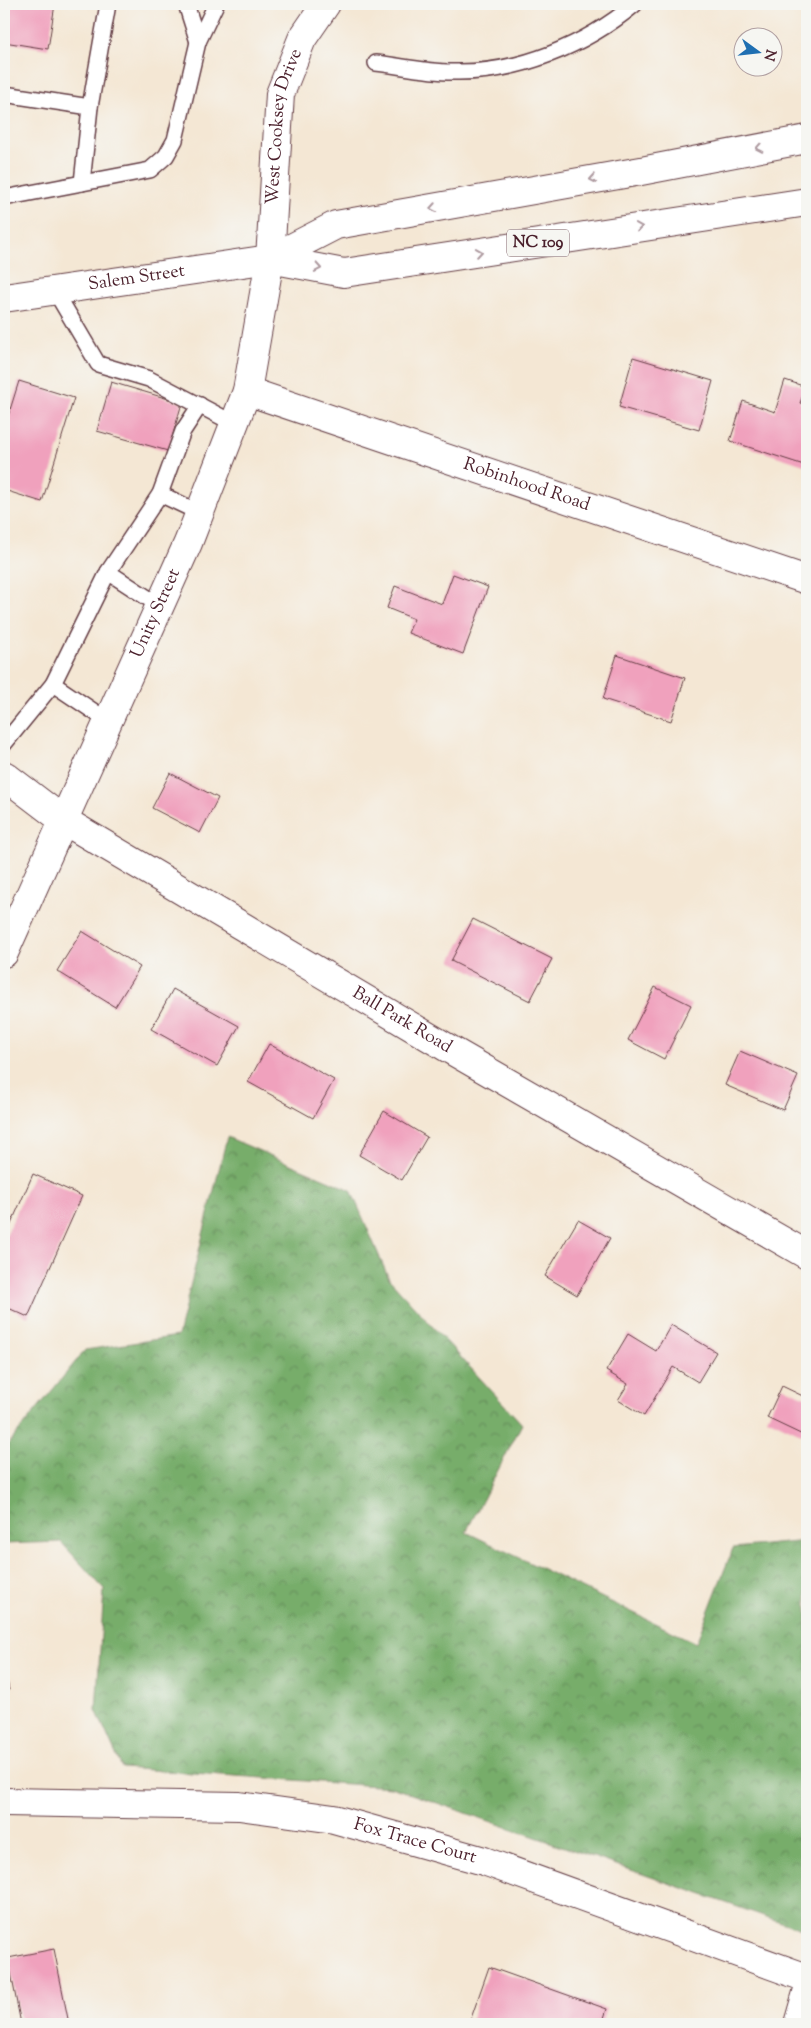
<svg xmlns="http://www.w3.org/2000/svg" width="811" height="2028" font-family="'Sorts Mill Goudy',serif">
	<defs>
		<pattern id="forest-crowns" width="20" height="18" patternUnits="userSpaceOnUse" patternTransform="scale(1.25)"><rect width="20" height="18" fill="#77ad6b"/><path d="M2 6a3 3 0 1 1 6 0M12 15a3 3 0 1 1 6 0" fill="none" stroke="#648c58"/></pattern>
	</defs>
	<rect width="100%" height="100%" fill="#f6f6f2"/>
	<filter id="ink" filterUnits="userSpaceOnUse"><feTurbulence type="fractalNoise" baseFrequency=".02" numOctaves="2"/><feDisplacementMap in="SourceGraphic" scale="10" xChannelSelector="R" yChannelSelector="G"/><feConvolveMatrix kernelMatrix="1 2 1 2 8 2 1 2 1" color-interpolation-filters="sRGB"/></filter>
	<filter id="wash" filterUnits="userSpaceOnUse"><feTurbulence type="fractalNoise" baseFrequency=".0096" numOctaves="4" result="noise"/><feDisplacementMap in="SourceGraphic" scale="20" xChannelSelector="R" yChannelSelector="G"/><feGaussianBlur stdDeviation="1.12" result="paint"/><feColorMatrix in="noise" values="0 0 0 0 0 0 0 0 0 0 0 0 0 0 0 0 0 1.4 0 .05"/><feComposite in="paint" operator="in"/></filter>
	<g filter="url(#wash)">
		<rect width="100%" height="100%" fill="#f4e7d4"/>
		<!-- forest -->
		<polygon fill="url(#forest-crowns)" stroke="#60664b" points="227,1137 351,1190 389,1279 522,1424 466,1532 696,1643 733,1548 807,1541 807,1931 391,1787 122,1768 96,1710 104,1589 61,1542 4,1544 4,1447 6,1447 85,1350 178,1336"/>
		<g id="blocks">
			<!-- building -->
			<g fill="#f0a1bd">
				<polygon points="4,4 55,4 48,49 4,42"/>
				<polygon points="633,357 713,381 699,430 619,407"/>
				<polygon points="785,380 806,387 800,403 807,405 807,466 730,441 743,401 775,412"/>
				<polygon points="19,381 74,398 42,502 4,490 4,429"/>
				<polygon points="111,382 182,403 168,451 97,431"/>
				<polygon points="453,574 488,587 463,654 408,633 414,619 387,608 395,586 442,604"/>
				<polygon points="617,655 685,678 671,721 603,699"/>
				<polygon points="170,773 218,798 200,833 152,808"/>
				<polygon points="473,919 552,959 530,1001 451,961"/>
				<polygon points="82,931 140,967 115,1007 57,971"/>
				<polygon points="655,987 691,1005 664,1059 628,1040"/>
				<polygon points="173,989 239,1026 217,1066 151,1029"/>
				<polygon points="269,1044 334,1080 313,1118 248,1082"/>
				<polygon points="740,1051 798,1076 783,1110 725,1085"/>
				<polygon points="384,1111 427,1137 402,1180 359,1155"/>
				<polygon points="33,1174 82,1196 28,1317 4,1306 4,1240"/>
				<polygon points="578,1220 610,1238 577,1295 545,1276"/>
				<polygon points="671,1325 716,1352 698,1382 673,1367 644,1416 618,1400 628,1384 606,1371 628,1334 656,1351"/>
				<polygon points="782,1386 807,1398 807,1437 767,1418"/>
				<polygon points="4,1665 9,1690 4,1691"/>
				<polygon points="54,1949 69,2024 21,2024 8,1958"/>
				<polygon points="489,1967 607,2009 602,2024 469,2024"/>
			</g>
		</g>
	</g>
	<g filter="url(#ink)">
		<use href="#blocks" fill-opacity="0" stroke="#643d44" stroke-width="1"/>
		<g fill="none" stroke-linecap="round" stroke-linejoin="round">
			<defs>
				<g id="service">
					<polyline points="186,4 198,42"/>
					<path d="M 376,63 C 401,66 427,72 452,72 C 518,74 586,45 635,4"/>
					<polyline points="4,94 90,107"/>
					<polyline points="82,183 90,107 108,4"/>
					<polyline points="4,198 150,170 166,156 175,140 198,42 216,4"/>
					<polyline points="55,291 98,364 149,379 235,424"/>
					<polyline points="160,494 200,513"/>
					<polyline points="108,572 160,606"/>
					<polyline points="53,684 108,721"/>
					<polyline points="4,744 53,684 108,572 160,494 183,431 200,405"/>
				</g>
				<g id="minor">
					<path id="s1" d="M 247,391 L 807,580"/>
					<path id="s2" d="M 4,775 L 63,820 L 451,1050 L 807,1255"/>
					<path id="s3" d="M 4,1802 L 239,1806 L 334,1819 L 484,1861 L 807,1978"/>
					<polyline points="798,2024 807,1993"/>
				</g>
				<g id="tertiary">
					<path id="s4" d="M 4,953 L 188,543 L 247,391 L 270,259 L 280,94 L 302,39 L 326,4"/>
				</g>
				<g id="primary">
					<polyline points="270,259 336,225 641,171 807,139"/>
					<path id="s5" d="M 4,298 L 270,259 L 344,273 L 807,202"/>
				</g>
			</defs>
			<!-- service casing -->
			<use href="#service" stroke="#643d44" stroke-width="18"/>
			<!-- minor casing -->
			<use href="#minor" stroke="#643d44" stroke-width="30"/>
			<!-- tertiary casing -->
			<use href="#tertiary" stroke="#643d44" stroke-width="30"/>
			<!-- primary casing -->
			<use href="#primary" stroke="#643d44" stroke-width="30"/>
			<!-- service -->
			<use href="#service" stroke="#fff" stroke-width="15"/>
			<!-- minor -->
			<use href="#minor" stroke="#fff" stroke-width="28"/>
			<!-- tertiary -->
			<use href="#tertiary" stroke="#fff" stroke-width="28"/>
			<!-- primary -->
			<use href="#primary" stroke="#fff" stroke-width="28"/>
		</g>
		<!-- one-way arrows -->
		<defs><path id="oneway-chevron" d="M-2-3.5L2.5 0L-2 3.5" fill="none" stroke-width="1.6" stroke-linecap="round" stroke-linejoin="round" transform="scale(1.25)"/></defs>
		<g stroke="#ae9aa0">
			<use href="#oneway-chevron" transform="translate(759 148) rotate(169)"/>
			<use href="#oneway-chevron" transform="translate(593 179) rotate(170)"/>
			<use href="#oneway-chevron" transform="translate(433 208) rotate(170)"/>
			<use href="#oneway-chevron" transform="translate(639 227) rotate(-9)"/>
			<use href="#oneway-chevron" transform="translate(479 252) rotate(-9)"/>
			<use href="#oneway-chevron" transform="translate(318 268) rotate(10)"/>
		</g>
	</g>
	<g text-anchor="middle" dominant-baseline="central" stroke-width="4" stroke-linejoin="round" paint-order="stroke">
		<!-- shield labels -->
		<rect fill="#f6f6f2" stroke="#7e6067" stroke-width="1" x="507" y="229.5" width="62" height="27" rx="4"/>
		<g font-size="16" font-weight="bold" fill="#4a1f2b">
			<text x="538" y="243">NC 109</text>
		</g>
		<!-- street labels -->
		<g font-size="18" fill="#4a1f2b" stroke="#f6f6f2">
			<text stroke="none"><textPath href="#s4" startOffset="880">West Cooksey Drive</textPath></text>
			<text stroke="none"><textPath href="#s5" startOffset="134">Salem Street</textPath></text>
			<text stroke="none"><textPath href="#s1" startOffset="295">Robinhood Road</textPath></text>
			<text stroke="none"><textPath href="#s4" startOffset="372">Unity Street</textPath></text>
			<text stroke="none"><textPath href="#s2" startOffset="468">Ball Park Road</textPath></text>
			<text stroke="none"><textPath href="#s3" startOffset="415">Fox Trace Court</textPath></text>
		</g>
	</g>
	<!-- margin -->
	<rect width="811" height="2028" fill="none" stroke="#f6f6f2" stroke-width="20"/>
	<!-- north arrow -->
	<g transform="translate(758 52) rotate(105)"><circle r="24" fill="#f6f6f2" stroke="#b1a0a2"/>
	<path d="M0-4L9 19L0 12L-9 19Z" fill="#1f6fb2"/>
	<text y="-8" font-size="14" font-weight="bold" text-anchor="middle" fill="#4a1f2b">N</text>
	</g>
</svg>
